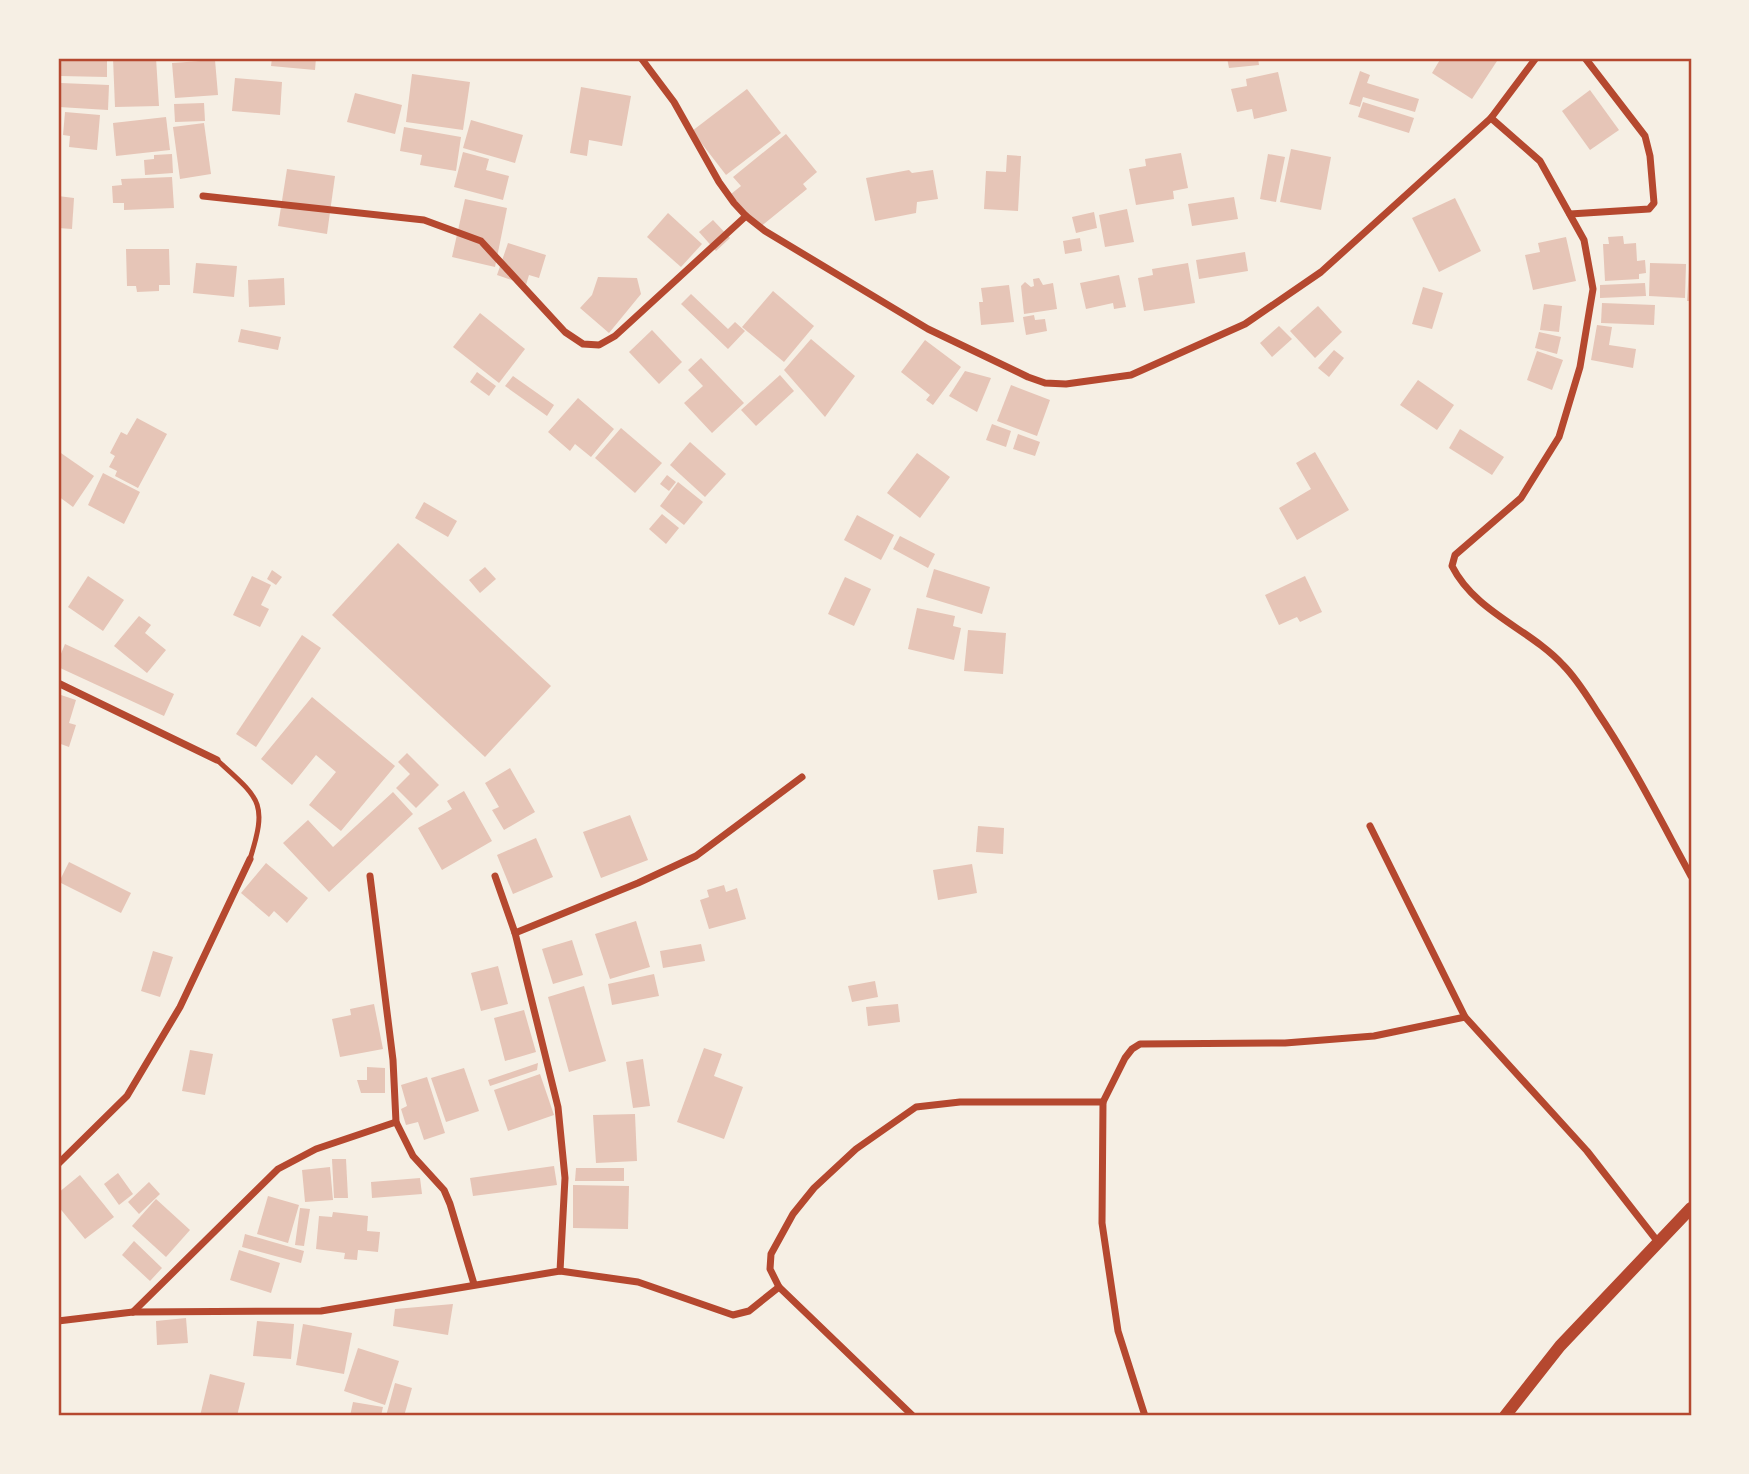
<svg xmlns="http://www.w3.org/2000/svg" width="1749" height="1474" font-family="Figtree,sans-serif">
	<rect width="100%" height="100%" fill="#f6efe4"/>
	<!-- building -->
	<g fill="#e6c5b7">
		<polygon points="60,58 107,58 107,77 60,76"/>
		<polygon points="113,58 156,58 159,106 115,107"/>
		<polygon points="272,58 316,58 315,70 271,66"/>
		<polygon points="1227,58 1258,58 1259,65 1229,68"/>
		<polygon points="1441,58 1499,58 1472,99 1432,73"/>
		<polygon points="215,60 218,95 175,98 172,63"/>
		<polygon points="1360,71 1370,75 1367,83 1419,99 1415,112 1363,97 1360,107 1349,104"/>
		<polygon points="1278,72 1287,111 1254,119 1252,109 1237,112 1231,89 1247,86 1246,79"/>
		<polygon points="412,74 470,82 463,130 406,122"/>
		<polygon points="235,78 282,82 280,115 232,111"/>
		<polygon points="61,83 109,85 108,110 59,107"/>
		<polygon points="581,87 631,96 622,146 589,140 587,156 570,153"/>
		<polygon points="747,89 781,133 726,175 692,131"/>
		<polygon points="1590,90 1619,130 1590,150 1562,111"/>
		<polygon points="355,93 402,105 395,134 347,122"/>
		<polygon points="1363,102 1414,118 1409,133 1358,117"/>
		<polygon points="204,103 205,121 175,122 174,104"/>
		<polygon points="65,112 100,115 97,150 69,147 70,136 63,135"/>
		<polygon points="166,117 170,150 116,156 113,123"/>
		<polygon points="471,120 523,135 515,163 463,148"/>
		<polygon points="204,123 211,174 180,179 173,127"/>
		<polygon points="404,127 461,137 456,171 420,165 422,155 400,151"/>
		<polygon points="786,134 817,172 803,184 807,189 759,228 731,194 741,186 733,177"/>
		<polygon points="1291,149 1331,157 1321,210 1280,202"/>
		<polygon points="463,152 489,159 486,170 509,176 503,200 454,187"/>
		<polygon points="1181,153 1188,188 1173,191 1174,199 1136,205 1129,169 1146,166 1145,159"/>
		<polygon points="172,154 173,173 145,175 144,160 154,159 154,155"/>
		<polygon points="1268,154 1285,157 1276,202 1260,199"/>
		<polygon points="1007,155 1021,156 1018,211 984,209 986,171 1006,172"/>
		<polygon points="287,169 335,176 327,234 278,226"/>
		<polygon points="909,170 912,173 933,170 938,199 917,202 916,213 875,221 866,178"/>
		<polygon points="172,177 174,208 124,210 124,203 113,203 112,186 122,185 121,179"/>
		<polygon points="58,196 74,198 72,229 58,228"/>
		<polygon points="1234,197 1238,219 1192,226 1188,204"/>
		<polygon points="1455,198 1481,251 1439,272 1412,218"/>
		<polygon points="465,199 507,208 495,267 452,257"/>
		<polygon points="1127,209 1134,242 1105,247 1099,215"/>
		<polygon points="1094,212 1097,228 1076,233 1072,217"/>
		<polygon points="668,213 702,244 681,267 647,237"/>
		<polygon points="713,220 730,238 716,251 699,232"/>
		<polygon points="1623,236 1624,244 1636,243 1637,261 1645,260 1646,273 1639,274 1639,279 1605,281 1603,244 1609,244 1608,237"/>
		<polygon points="1566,237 1576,281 1533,290 1525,255 1540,252 1538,243"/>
		<polygon points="1080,238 1082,251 1065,254 1063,241"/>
		<polygon points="508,243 546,255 539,278 529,275 526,285 497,275"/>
		<polygon points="126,249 169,249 170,285 159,285 159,291 137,292 136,286 127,286"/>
		<polygon points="1245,252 1248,271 1199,279 1196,260"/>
		<polygon points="196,263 237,266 234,297 193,293"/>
		<polygon points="1188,263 1195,303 1144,311 1138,278 1153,275 1152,269"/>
		<polygon points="1650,263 1686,264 1685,298 1649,296"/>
		<polygon points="1689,269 1691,269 1691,301 1687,301"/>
		<polygon points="1119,275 1126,307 1114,309 1113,303 1086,309 1080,283"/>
		<polygon points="598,277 637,278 641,294 609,333 580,308 592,295"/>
		<polygon points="284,278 285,305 249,307 248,280"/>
		<polygon points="1039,278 1043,285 1053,283 1057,309 1024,314 1021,286 1025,282 1031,287 1034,286 1033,279"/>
		<polygon points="1645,283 1646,296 1600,298 1600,285"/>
		<polygon points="1009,285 1014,322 981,325 979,302 983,302 981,288"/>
		<polygon points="1423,287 1443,293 1432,329 1412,324"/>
		<polygon points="773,291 814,326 784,362 742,327"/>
		<polygon points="691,294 728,329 735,322 745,331 728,349 681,304"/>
		<polygon points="1602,303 1655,305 1654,325 1601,323"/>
		<polygon points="1544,304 1562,306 1559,332 1540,330"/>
		<polygon points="1318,306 1342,332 1315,358 1290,331"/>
		<polygon points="480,313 525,349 499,383 453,347"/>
		<polygon points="1034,315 1035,320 1045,319 1047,331 1026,335 1023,317"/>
		<polygon points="1597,325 1612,327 1609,345 1636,349 1633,368 1591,360"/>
		<polygon points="1279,326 1292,339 1272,357 1260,343"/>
		<polygon points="241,329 281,337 278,350 238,342"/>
		<polygon points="652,330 682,362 659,384 629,352"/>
		<polygon points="1539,332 1561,337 1557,354 1535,348"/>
		<polygon points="811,339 855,376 825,417 784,370"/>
		<polygon points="925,340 961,367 933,405 926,400 930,395 901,372"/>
		<polygon points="1334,350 1344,358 1329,377 1318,368"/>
		<polygon points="1537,351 1563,360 1552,390 1527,380"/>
		<polygon points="701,358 744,403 712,433 684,403 703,386 688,370"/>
		<polygon points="965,371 991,378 977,412 949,396"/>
		<polygon points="477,372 496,386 489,396 470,382"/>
		<polygon points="780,375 794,391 756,426 741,410"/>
		<polygon points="513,376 554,405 547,416 505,386"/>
		<polygon points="1418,380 1454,405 1437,430 1400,405"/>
		<polygon points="1011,385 1050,400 1037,436 997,421"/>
		<polygon points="578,398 614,429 591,457 575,444 570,451 548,432"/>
		<polygon points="137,418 167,434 138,488 115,476 117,471 109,467 115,456 110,453 121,432 127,435"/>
		<polygon points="992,424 1011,431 1006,447 986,440"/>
		<polygon points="621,428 662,463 635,493 595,458"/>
		<polygon points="1460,429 1504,457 1492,475 1449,448"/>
		<polygon points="1018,434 1040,442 1035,456 1013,449"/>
		<polygon points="690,442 726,474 705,497 670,465"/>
		<polygon points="58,451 94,476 73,507 58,496"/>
		<polygon points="1315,452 1349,510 1297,540 1279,508 1311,489 1296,463"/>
		<polygon points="917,453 950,477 920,518 887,493"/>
		<polygon points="103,473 140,492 124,524 88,505"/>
		<polygon points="667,475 676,482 669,491 660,484"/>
		<polygon points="678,482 703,502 684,525 660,506"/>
		<polygon points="424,502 457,521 448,537 415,518"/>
		<polygon points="662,514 679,528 666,544 649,529"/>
		<polygon points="857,515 894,535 881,560 844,540"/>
		<polygon points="900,536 935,554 928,568 893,549"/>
		<polygon points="398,543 551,686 485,757 332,615"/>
		<polygon points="485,567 496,579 480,593 469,580"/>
		<polygon points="934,569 990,587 982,614 926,597"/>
		<polygon points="272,570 282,577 276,585 267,579"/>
		<polygon points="88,576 124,600 103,631 68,607"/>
		<polygon points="252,576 271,585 261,605 269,609 260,627 233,615"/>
		<polygon points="1305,576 1322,612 1300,622 1297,617 1279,625 1265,595"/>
		<polygon points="845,577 871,589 854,626 828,614"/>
		<polygon points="917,608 955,616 953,626 961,628 954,660 908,649"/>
		<polygon points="139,616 151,625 145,633 166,650 147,673 114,646"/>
		<polygon points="968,630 1006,633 1003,674 964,671"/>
		<polygon points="302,635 321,648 256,747 236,734"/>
		<polygon points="65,644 174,694 164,716 58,667 58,661"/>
		<polygon points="58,694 76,700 69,723 76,725 69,747 58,743"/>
		<polygon points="312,697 395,766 341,831 309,805 336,772 316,755 292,785 261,759"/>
		<polygon points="407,753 439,785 416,808 396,788 410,774 398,762"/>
		<polygon points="510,768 535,812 504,830 492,810 499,807 485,783"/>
		<polygon points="464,791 492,841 442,870 418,828 452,809 447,801"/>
		<polygon points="393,792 413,814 329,892 283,843 308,820 333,847"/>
		<polygon points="630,815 648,860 601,878 583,832"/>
		<polygon points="978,826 1004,828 1003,854 976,852"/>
		<polygon points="536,838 553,877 513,894 497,855"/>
		<polygon points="69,862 131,893 121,913 59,882"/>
		<polygon points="266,863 308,898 287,923 274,911 269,917 241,893"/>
		<polygon points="972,864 977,893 938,900 933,870"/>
		<polygon points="724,885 726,892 737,888 746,919 709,929 700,900 709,897 707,890"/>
		<polygon points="636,921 650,967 610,979 595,934"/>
		<polygon points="572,940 583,975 553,984 542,949"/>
		<polygon points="701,944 705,961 663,968 660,951"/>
		<polygon points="153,951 173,957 160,997 141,991"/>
		<polygon points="498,966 508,1004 481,1011 471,973"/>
		<polygon points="654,974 659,996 612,1005 608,984"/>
		<polygon points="875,981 878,997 852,1002 848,986"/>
		<polygon points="584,986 606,1061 569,1072 548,997"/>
		<polygon points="374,1004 383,1049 340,1057 332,1019 351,1015 350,1009"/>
		<polygon points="898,1004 900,1022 868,1026 866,1007"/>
		<polygon points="524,1010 536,1052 505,1061 494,1018"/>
		<polygon points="704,1048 722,1054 714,1076 743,1087 724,1139 677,1122"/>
		<polygon points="190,1050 213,1054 205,1095 182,1091"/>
		<polygon points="643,1059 650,1106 633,1108 626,1062"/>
		<polygon points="538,1063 537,1070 490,1086 488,1080"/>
		<polygon points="367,1067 385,1068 385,1093 361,1093 357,1080 367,1080"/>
		<polygon points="464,1068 479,1111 446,1122 431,1078"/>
		<polygon points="540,1074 554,1115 508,1131 494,1090"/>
		<polygon points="427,1077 445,1133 424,1140 418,1122 406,1125 401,1109 407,1106 401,1085"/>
		<polygon points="635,1114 637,1161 596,1163 593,1115"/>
		<polygon points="332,1159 346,1159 348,1198 334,1198"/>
		<polygon points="554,1166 557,1185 473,1196 470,1178"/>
		<polygon points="330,1167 333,1200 305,1202 302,1170"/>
		<polygon points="576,1168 624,1168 624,1181 575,1181"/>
		<polygon points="118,1173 133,1194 119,1205 104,1184"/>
		<polygon points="80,1175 114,1217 85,1239 58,1206 58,1193"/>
		<polygon points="420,1178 422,1194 372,1198 371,1182"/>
		<polygon points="149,1182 160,1194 139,1214 128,1202"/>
		<polygon points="573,1185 629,1186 628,1229 573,1228"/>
		<polygon points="268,1196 299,1205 288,1243 257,1234"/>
		<polygon points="156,1199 190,1230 166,1257 132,1226"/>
		<polygon points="300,1208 310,1209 304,1246 295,1245"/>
		<polygon points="333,1212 368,1216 367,1231 380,1232 378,1252 358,1250 357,1260 344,1259 345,1253 316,1249 319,1216 332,1217"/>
		<polygon points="245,1234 304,1251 301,1263 242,1247"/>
		<polygon points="134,1241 162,1268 150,1281 122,1255"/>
		<polygon points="239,1250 280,1263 271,1293 230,1280"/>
		<polygon points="453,1304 448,1335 393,1326 395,1309"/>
		<polygon points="186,1318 188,1343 157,1345 156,1321"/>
		<polygon points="257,1321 294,1324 291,1359 253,1356"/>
		<polygon points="303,1324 352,1333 344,1374 296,1365"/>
		<polygon points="358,1348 399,1361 385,1405 344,1391"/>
		<polygon points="210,1374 245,1383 237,1416 200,1416"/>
		<polygon points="395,1383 412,1388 404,1416 386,1416"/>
		<polygon points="353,1402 383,1407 381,1416 350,1416"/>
	</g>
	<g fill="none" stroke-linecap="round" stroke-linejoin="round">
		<!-- service -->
		<path stroke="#b5482f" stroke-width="5" d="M 217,760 C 260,799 268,802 250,859"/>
		<!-- minor -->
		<g stroke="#b5482f" stroke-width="7">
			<polyline points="641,58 674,102 719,182 734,203 746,216 765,231 928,329 1028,377 1045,383 1066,384 1131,375 1245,324 1321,272 1470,137 1491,118 1536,58"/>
			<path d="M 1491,118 L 1540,161 L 1584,240 L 1593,289 L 1580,367 L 1559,437 L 1521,498 L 1455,555 L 1452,566 C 1475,612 1530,629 1563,665 C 1577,679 1587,696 1598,713 C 1633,765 1661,821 1691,876"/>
			<polyline points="203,196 424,220 481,241 565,332 583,344 599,345 615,336 746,216"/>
			<polyline points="1570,214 1649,209 1654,203 1650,156 1645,136 1585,58"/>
			<polyline points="58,683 217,760"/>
			<polyline points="1370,826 1465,1017"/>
			<polyline points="370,876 393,1060 396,1122 413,1156 444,1190 450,1204 474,1284"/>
			<polyline points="495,876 515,933 558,1107 565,1178 560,1271"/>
			<polyline points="515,933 638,883 696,856 802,777"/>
			<polyline points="58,1164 127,1096 180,1007 250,859"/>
			<polyline points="133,1312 278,1169 316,1149 396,1122"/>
			<polyline points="58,1321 133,1312 321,1311 560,1271 638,1282 733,1315 749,1311 779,1287"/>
			<polyline points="913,1416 779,1287 770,1269 771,1254 793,1214 814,1188 856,1149 916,1107 960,1102 1103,1102"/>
			<polyline points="1145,1416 1118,1331 1102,1223 1103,1102 1125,1058 1132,1049 1140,1044 1285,1043 1374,1036 1465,1017 1587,1151 1658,1242"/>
		</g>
		<!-- tertiary -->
		<polyline stroke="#b5482f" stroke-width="12" points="1505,1416 1560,1346 1691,1208"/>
	</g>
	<!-- border -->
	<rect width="1749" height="1474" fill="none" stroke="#f6efe4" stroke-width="119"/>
	<rect x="60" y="60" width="1630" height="1354" fill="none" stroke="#b5482f" stroke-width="2.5"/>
</svg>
